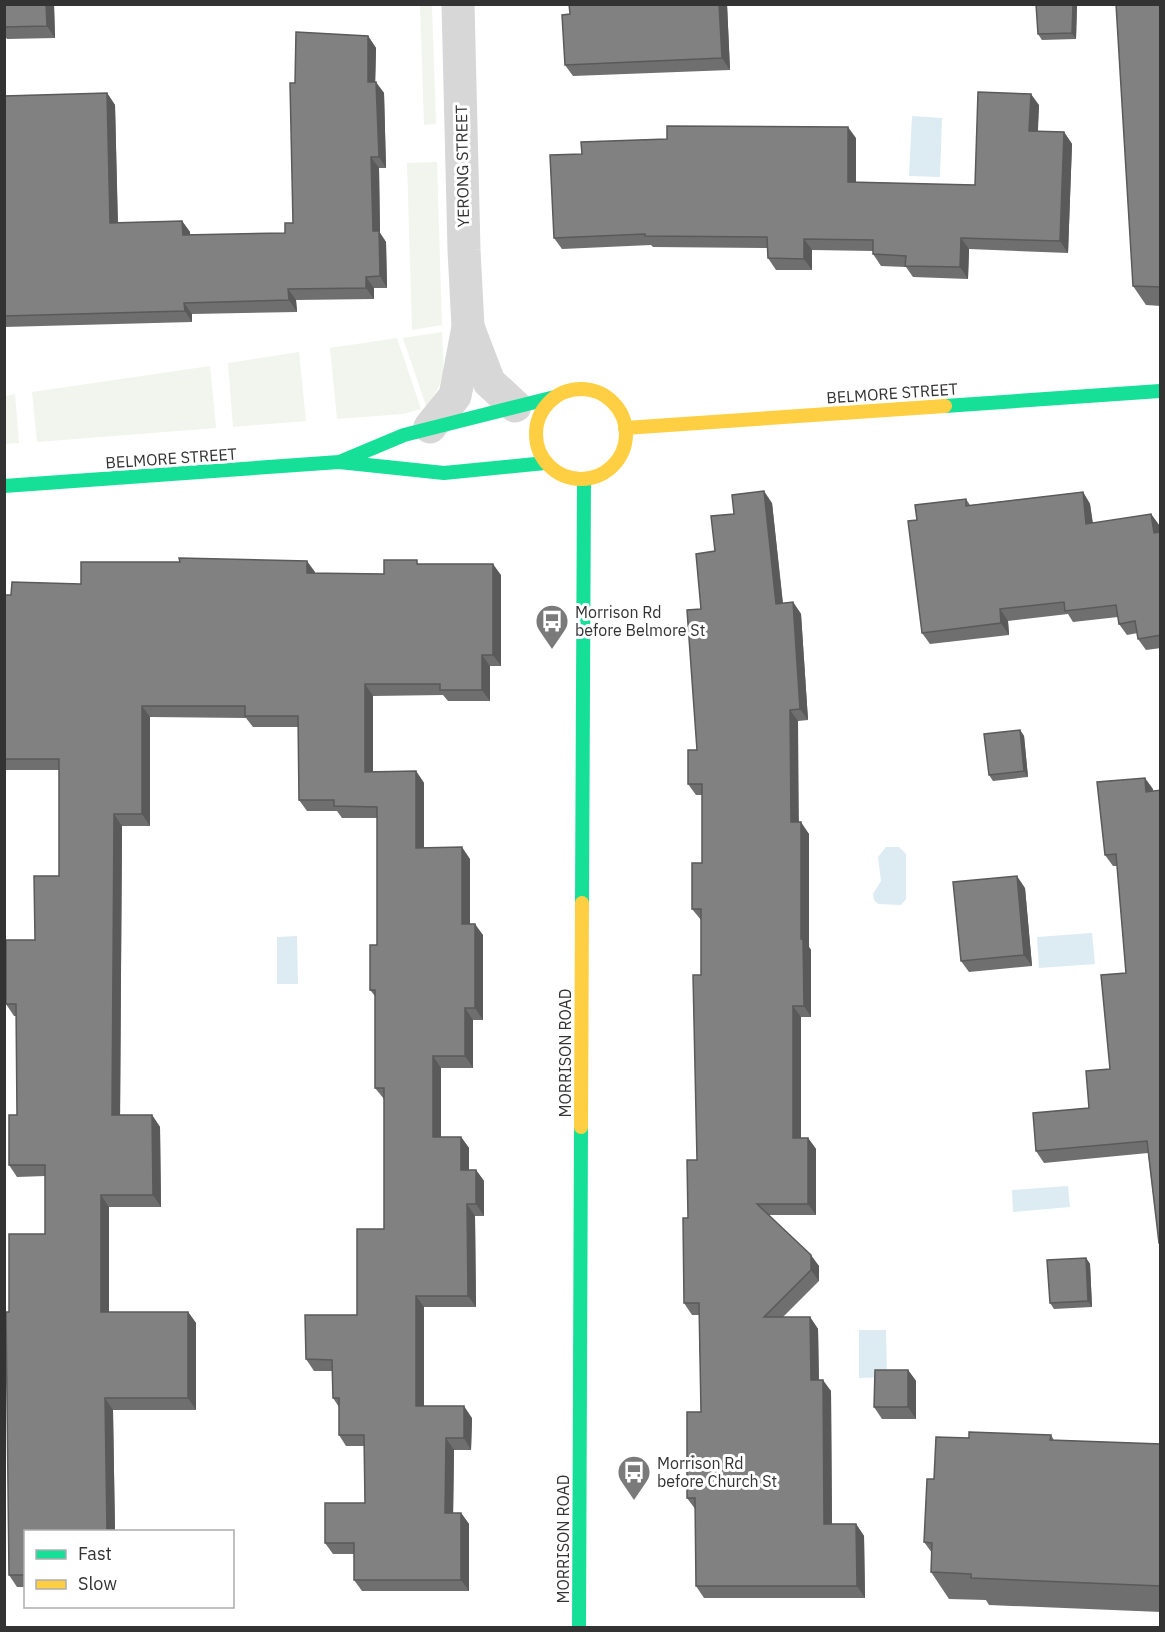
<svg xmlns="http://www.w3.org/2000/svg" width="1165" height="1632" font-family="'IBM Plex Sans',sans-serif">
	<rect width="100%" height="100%" fill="#fff"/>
	<!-- green -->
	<g fill="#f1f5ed">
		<polygon points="420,5 432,5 436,124 424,125"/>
		<polygon points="437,162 442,325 412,330 407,163"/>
		<path d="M 442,332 C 443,366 449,378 426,406 L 403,338 Z"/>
		<polygon points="397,338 421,409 403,414 337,419 330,348"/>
		<polygon points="299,352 306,421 233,427 228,363"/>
		<polygon points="210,366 216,428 37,442 32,392"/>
		<polygon points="15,394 19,443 5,444 5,396"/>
	</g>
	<!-- water -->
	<g fill="#ddebf3">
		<polygon points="912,116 942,118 940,177 909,176"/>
		<polygon points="886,847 899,847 906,854 906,899 901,905 878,904 874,900 873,894 881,881 878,857"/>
		<polygon points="1092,933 1095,964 1039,968 1037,937"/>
		<polygon points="297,936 298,984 277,984 277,937"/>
		<polygon points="1068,1186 1070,1207 1013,1212 1012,1190"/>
		<polygon points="859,1330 886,1330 887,1377 859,1378"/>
	</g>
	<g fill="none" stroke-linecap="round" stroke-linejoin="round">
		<!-- street -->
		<g stroke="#d7d7d7" stroke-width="33">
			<polyline points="468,327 489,382 515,406"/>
			<polyline points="430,427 455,396 468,327 464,250 458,4"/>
		</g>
		<!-- fast -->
		<g stroke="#16e098" stroke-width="14">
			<polyline points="945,406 1160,391"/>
			<polyline points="342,461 404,435 555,397"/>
			<polyline points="4,486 339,462 444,473 545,463"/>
			<polyline points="582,903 584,479"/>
			<polyline points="579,1628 581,1127"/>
		</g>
		<!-- slow -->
		<g stroke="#ffcf43" stroke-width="14">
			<circle cx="581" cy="434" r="45"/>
			<polyline points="625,428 945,406"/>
			<polyline points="581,1127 582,903"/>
		</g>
	</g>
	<!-- wall -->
	<g fill="#6f6f6f">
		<polygon points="4,4 54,4 55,38 7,39 4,35"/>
		<polygon points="569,4 727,4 730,70 573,76 565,65 570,14"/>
		<polygon points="1077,4 1076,39 1042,40 1038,34"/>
		<polygon points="1161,4 1161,306 1146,305 1133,286"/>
		<polygon points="368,36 376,48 375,82 384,93 386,168 379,168 380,233 386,242 387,288 374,288 374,299 296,300 297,312 192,314 192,322 4,327 4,96 107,93 115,105 118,223 182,221 190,232 190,235 285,233 293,223 295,83"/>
		<polygon points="1039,105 1038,131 1064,132 1072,144 1068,253 969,249 968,279 913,277 906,267 881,266 873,254 873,251 812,250 812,270 776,270 768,258 767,248 653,247 651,245 562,249 554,238 856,138 856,182 975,185"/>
		<polygon points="1083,492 1090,504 1093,523 1151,514 1159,525 1161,532 1161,648 1146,650 1138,639 1138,633 1127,635 1119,624 1118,617 1073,622 1068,614 1008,621 1009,635 930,644 922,633 917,520 966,499 970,505"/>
		<polygon points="772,503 783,603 793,602 801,614 808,720 798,721 798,822 809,834 809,947 811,950 811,1017 801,1017 801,1138 808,1138 816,1149 816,1215 769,1215 819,1266 819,1281 783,1317 810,1317 818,1329 819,1380 831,1391 832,1524 856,1524 864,1536 865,1598 704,1598 696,1586 696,1510 687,1498 701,1412 699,1315 692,1315 684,1303 688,1218 697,1160 701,975 701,920 692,909 702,863 702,795 696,795 688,784 697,750 701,609 715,551 734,514"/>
		<polygon points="420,564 501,575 501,666 490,666 490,701 448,701 443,695 373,696 373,772 416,771 424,783 424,848 470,859 470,924 483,935 483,1020 473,1020 473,1068 441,1068 441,1137 461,1137 469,1148 469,1170 476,1170 484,1181 484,1216 475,1216 476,1307 424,1307 424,1406 472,1418 471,1450 454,1450 453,1513 461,1513 469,1524 469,1591 362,1591 354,1580 354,1554 333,1554 325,1543 365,1503 364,1446 346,1446 339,1435 339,1407 333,1398 332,1371 314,1371 306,1359 357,1315 384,1229 384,1099 375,1088 375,996 370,990 377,945 377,818 342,818 337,811 307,811 299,800 298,727 253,727 246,718 150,717 150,826 122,826 120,1115 152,1115 160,1127 161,1207 109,1207 109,1312 188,1312 196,1323 196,1410 113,1410 115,1532 26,1532 26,1587 17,1587 9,1575 9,1312 45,1234 45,1176 17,1177 9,1165 17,1115 16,1016 14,1016 6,1004 35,940 59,876 59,770 4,770 4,595 11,595 81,584 315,572 315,573 384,574"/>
		<polygon points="1020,730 1024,736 1028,777 993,781 989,775"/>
		<polygon points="1153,789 1153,791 1161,790 1161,1245 1159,1243 1148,1153 1044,1163 1036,1151 1089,1108 1110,1069 1126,973 1117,866 1113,866 1105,855"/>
		<polygon points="1025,888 1032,966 969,972 961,961"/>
		<polygon points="1086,1258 1090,1264 1092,1307 1054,1309 1050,1303"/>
		<polygon points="908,1370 916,1381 916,1419 882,1419 874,1407"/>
		<polygon points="1051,1435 1054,1440 1161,1444 1161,1612 989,1605 986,1600 949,1599 931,1572 932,1553 924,1542 934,1479 969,1438"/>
	</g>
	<!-- shaded-wall -->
	<g fill="#5a5a5a">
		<polygon points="46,4 54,4 55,38 47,26"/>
		<polygon points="719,4 727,4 730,70 722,58"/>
		<polygon points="1073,4 1077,4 1076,39 1072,33"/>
		<polygon points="368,36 376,48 375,93 368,82"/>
		<polygon points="376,82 384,93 386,168 379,157"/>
		<polygon points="107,93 115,105 118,234 110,223"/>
		<polygon points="1031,94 1039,105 1037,142 1029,131"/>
		<polygon points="848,127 856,138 856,193 848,182"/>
		<polygon points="1064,132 1072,144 1068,253 1060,241"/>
		<polygon points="371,157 379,168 380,233 386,242 387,288 380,276 373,231"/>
		<polygon points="182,221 190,232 191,246 183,235"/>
		<polygon points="961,238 969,249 968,279 960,267"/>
		<polygon points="804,239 812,250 812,270 804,259"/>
		<polygon points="366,277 374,288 374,299 366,288"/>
		<polygon points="288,289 296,300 297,312 289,300"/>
		<polygon points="184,303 192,314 192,322 185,311"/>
		<polygon points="764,491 772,503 784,615 776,604"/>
		<polygon points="1083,492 1090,504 1094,535 1086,524"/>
		<polygon points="1151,514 1159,525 1161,537 1154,533"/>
		<polygon points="307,561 315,572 315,585 307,573"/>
		<polygon points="493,564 501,575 501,666 493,655"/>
		<polygon points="793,602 801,614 808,720 800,709"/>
		<polygon points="1000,609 1008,621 1009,635 1001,623"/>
		<polygon points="482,655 490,666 490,701 482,690"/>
		<polygon points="365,684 373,696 373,783 365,772"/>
		<polygon points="142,706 150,717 150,826 142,814"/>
		<polygon points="790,710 798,721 799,834 791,822"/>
		<polygon points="1020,730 1024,736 1028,777 1024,771"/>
		<polygon points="416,771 424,783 424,859 416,848"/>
		<polygon points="1145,778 1153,789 1154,803 1146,792"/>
		<polygon points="114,814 122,826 120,1127 112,1115"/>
		<polygon points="801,822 809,834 809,947 811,950 811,1017 804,1006 801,939"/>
		<polygon points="462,847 470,859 470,935 462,924"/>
		<polygon points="1017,876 1025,888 1032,966 1024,955"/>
		<polygon points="475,924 483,935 483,1020 475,1008"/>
		<polygon points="793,1006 801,1017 801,1149 793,1138"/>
		<polygon points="465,1008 473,1020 473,1068 465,1056"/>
		<polygon points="433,1056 441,1068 441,1148 433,1137"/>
		<polygon points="152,1115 160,1127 161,1207 153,1195"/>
		<polygon points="461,1137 469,1148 469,1182 461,1170"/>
		<polygon points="808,1138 816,1149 816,1215 808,1204"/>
		<polygon points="476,1170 484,1181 484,1216 476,1204"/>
		<polygon points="101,1195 109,1207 109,1323 101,1312"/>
		<polygon points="467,1204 475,1216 476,1307 468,1296"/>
		<polygon points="811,1255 819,1266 819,1281 811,1270"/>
		<polygon points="1086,1258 1090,1264 1092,1307 1088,1301"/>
		<polygon points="416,1296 424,1307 424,1418 416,1406"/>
		<polygon points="188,1312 196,1323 196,1410 188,1398"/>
		<polygon points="810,1317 818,1329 819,1391 811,1380"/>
		<polygon points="908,1370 916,1381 916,1419 908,1407"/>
		<polygon points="823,1380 831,1391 832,1536 824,1524"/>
		<polygon points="105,1398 113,1410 115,1532 107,1532"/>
		<polygon points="464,1406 472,1418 471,1450 464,1438"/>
		<polygon points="446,1438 454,1450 453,1524 445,1513"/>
		<polygon points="461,1513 469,1524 469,1591 461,1580"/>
		<polygon points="856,1524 864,1536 865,1598 857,1586"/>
	</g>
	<!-- building -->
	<g fill="#818181" stroke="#5a5a5a" stroke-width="1.5">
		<polygon points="4,4 46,4 47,26 4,27"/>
		<polygon points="569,4 719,4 722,58 565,65 562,15 570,14"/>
		<polygon points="1036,4 1073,4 1072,33 1038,34"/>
		<polygon points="1116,4 1161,4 1161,287 1133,286"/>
		<polygon points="296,32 368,36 368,82 376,82 379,157 371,157 373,231 379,231 380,276 366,277 366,288 288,289 289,300 184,303 185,311 4,316 4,96 107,93 110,223 182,221 183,235 285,233 285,223 293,223 290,83 295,83"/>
		<polygon points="978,92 1031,94 1029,131 1064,132 1060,241 961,238 960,267 905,266 906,256 873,254 873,240 804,239 804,259 768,258 767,237 645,236 645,234 554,238 550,155 582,154 581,142 667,139 667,126 848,127 848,182 975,185"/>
		<polygon points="764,491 776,604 793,602 800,709 790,710 791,822 801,822 801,939 803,939 804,1006 793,1006 793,1138 808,1138 808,1204 757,1204 811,1255 811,1270 764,1317 810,1317 811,1380 823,1380 824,1524 856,1524 857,1586 696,1586 695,1498 687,1498 687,1412 701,1412 699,1303 684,1303 683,1218 688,1218 687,1160 697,1160 693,975 701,975 701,909 692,909 692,863 702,863 702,784 688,784 688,750 697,750 687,610 701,609 696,554 715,551 711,516 734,514 732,495"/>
		<polygon points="1083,492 1086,524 1151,514 1154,533 1161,532 1161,635 1138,639 1135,621 1119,624 1116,605 1065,611 1064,602 1000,609 1001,623 922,633 908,521 917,520 915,505 966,499 966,506"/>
		<polygon points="179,558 307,561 307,573 384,574 384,560 417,560 417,564 493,564 493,655 482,655 482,690 440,690 440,684 365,684 365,772 416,771 416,848 462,847 462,924 475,924 475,1008 465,1008 465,1056 433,1056 433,1137 461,1137 461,1170 476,1170 476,1204 467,1204 468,1296 416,1296 416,1406 464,1406 464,1438 446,1438 445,1513 461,1513 461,1580 354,1580 354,1543 325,1543 325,1503 365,1503 364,1435 339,1435 339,1398 333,1398 332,1360 306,1359 305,1315 357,1315 357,1229 384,1229 384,1088 375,1088 375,990 370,990 370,945 377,945 377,807 334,806 334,800 299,800 298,716 245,716 245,706 142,706 142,814 114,814 112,1115 152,1115 153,1195 101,1195 101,1312 188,1312 188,1398 105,1398 107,1532 26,1532 26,1575 9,1575 6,1312 9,1312 9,1234 45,1234 45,1165 9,1165 9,1115 17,1115 16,1004 6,1004 6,940 35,940 34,876 59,876 59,759 4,759 4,595 11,595 12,582 81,584 81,562 180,562"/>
		<polygon points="1020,730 1024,771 989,775 984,734"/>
		<polygon points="1145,778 1146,792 1161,790 1161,1243 1159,1243 1147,1141 1036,1151 1033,1113 1089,1108 1086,1071 1110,1069 1101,975 1126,973 1116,854 1105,855 1097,782"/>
		<polygon points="1017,876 1024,955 961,961 953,882"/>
		<polygon points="1086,1258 1088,1301 1050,1303 1047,1260"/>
		<polygon points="875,1370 908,1370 908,1407 874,1407"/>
		<polygon points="969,1432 1051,1435 1050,1440 1161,1444 1161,1586 971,1578 971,1574 931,1572 932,1543 924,1542 927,1479 934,1479 936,1437 969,1438"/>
	</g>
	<!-- icons -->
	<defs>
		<symbol id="bus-pin" viewBox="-11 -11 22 30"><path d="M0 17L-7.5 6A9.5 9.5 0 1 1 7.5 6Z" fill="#7a7a7a" stroke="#fff"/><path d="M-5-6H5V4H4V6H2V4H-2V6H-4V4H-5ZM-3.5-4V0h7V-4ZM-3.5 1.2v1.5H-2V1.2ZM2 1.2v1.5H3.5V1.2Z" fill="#fff"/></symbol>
	</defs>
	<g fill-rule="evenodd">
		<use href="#bus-pin" x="533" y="602" width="38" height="52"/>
		<use href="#bus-pin" x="615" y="1453" width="38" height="52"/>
	</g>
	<g text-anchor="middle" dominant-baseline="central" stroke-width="6" stroke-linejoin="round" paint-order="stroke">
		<!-- street labels -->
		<g font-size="16" fill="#333" stroke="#fff">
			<text transform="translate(462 166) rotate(-91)">YERONG STREET</text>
			<text transform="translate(892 393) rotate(-4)">BELMORE STREET</text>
			<text transform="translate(171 458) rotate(-4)">BELMORE STREET</text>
			<text transform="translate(565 1053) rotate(-90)">MORRISON ROAD</text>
			<text transform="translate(563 1539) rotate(-90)">MORRISON ROAD</text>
		</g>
		<!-- poi labels -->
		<g font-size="16" fill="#333" stroke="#fff" text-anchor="start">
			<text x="575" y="612">Morrison Rd<tspan x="575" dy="18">before Belmore St</tspan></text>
			<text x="657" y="1463">Morrison Rd<tspan x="657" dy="18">before Church St</tspan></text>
		</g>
	</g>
	<!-- border -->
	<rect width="1165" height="1632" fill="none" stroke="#333333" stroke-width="12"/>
	<!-- legend -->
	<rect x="24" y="1530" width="210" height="78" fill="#ffffff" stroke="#adadad" stroke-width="1.5"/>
	<rect x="36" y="1550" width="30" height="9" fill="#16e098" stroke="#adadad" stroke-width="1.5"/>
	<text x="78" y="1560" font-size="18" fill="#333333">Fast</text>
	<rect x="36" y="1580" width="30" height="9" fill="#ffcf43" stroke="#adadad" stroke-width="1.5"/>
	<text x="78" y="1590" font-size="18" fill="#333333">Slow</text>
</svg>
